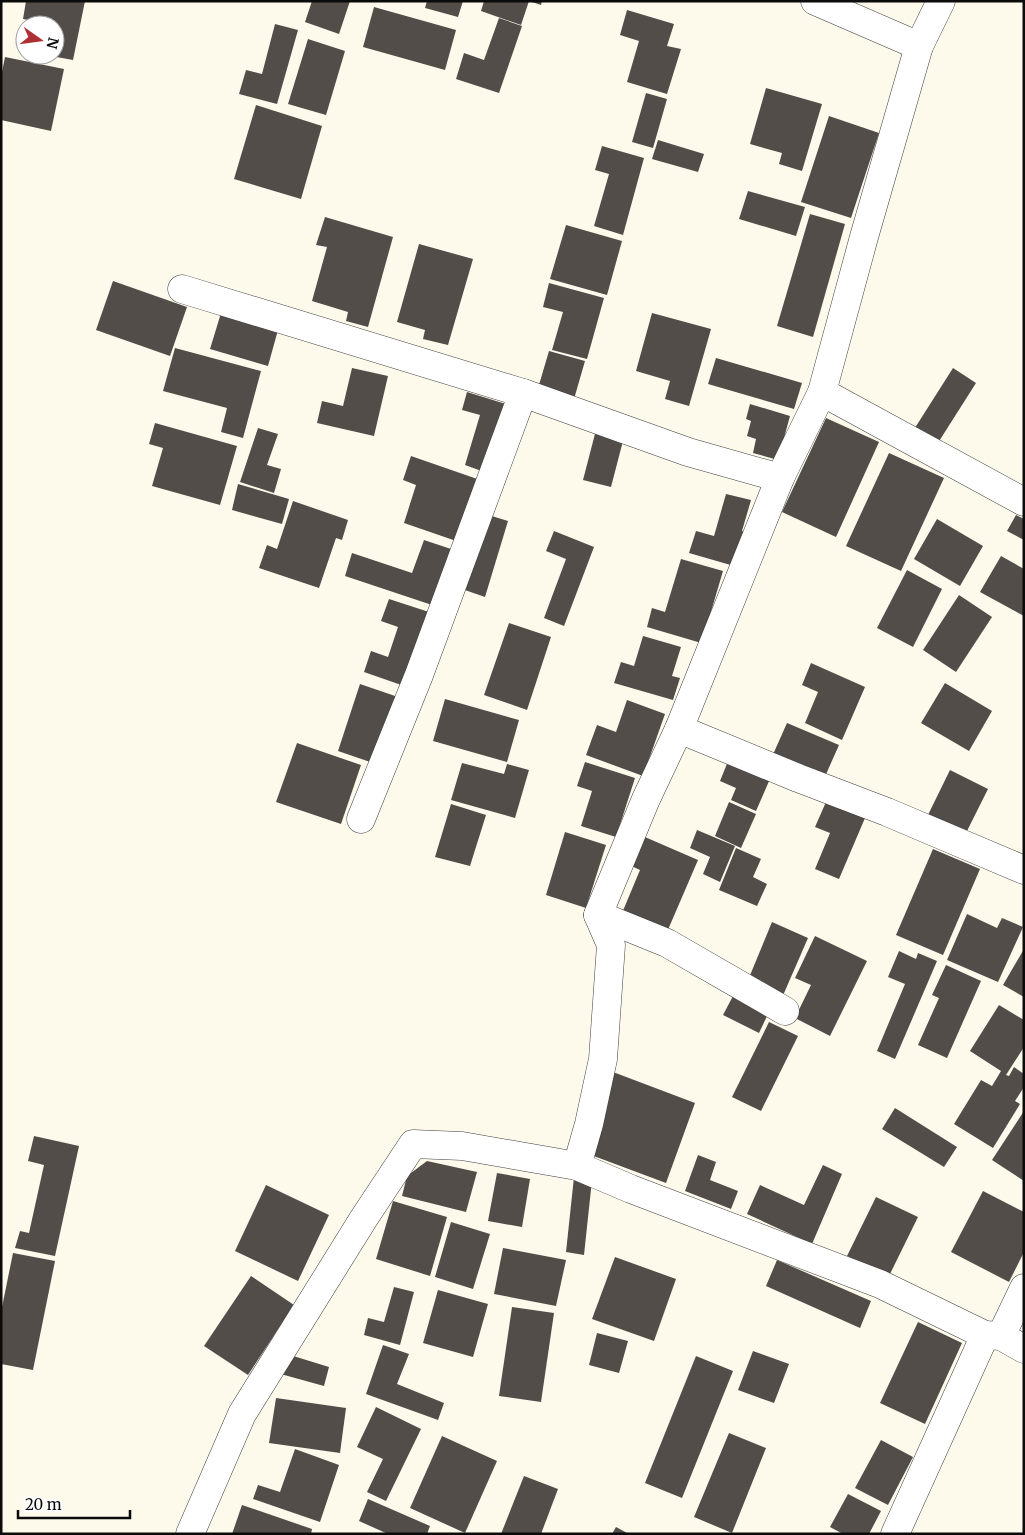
<svg xmlns="http://www.w3.org/2000/svg" width="1025" height="1535" font-family="Merriweather,serif">
	<rect width="100%" height="100%" fill="#fdfaeb"/>
	<!-- building -->
	<g fill="#534d49">
		<polygon points="26,1 85,1 73,60 51,56 55,55 55,25 44,25 45,23 23,19"/>
		<polygon points="312,1 350,1 339,34 305,22"/>
		<polygon points="427,1 463,1 458,17 425,8"/>
		<polygon points="484,1 529,1 521,25 481,11"/>
		<polygon points="529,1 542,1 541,5"/>
		<polygon points="374,7 456,30 445,70 363,47"/>
		<polygon points="627,10 674,24 667,46 681,49 667,94 627,82 639,41 620,35"/>
		<polygon points="499,18 522,26 499,93 456,79 464,53 484,60"/>
		<polygon points="275,24 298,30 277,104 239,94 246,70 262,74"/>
		<polygon points="308,39 345,51 326,115 288,104"/>
		<polygon points="5,57 64,69 51,131 1,120 1,77"/>
		<polygon points="766,88 822,104 802,171 779,164 782,153 750,144"/>
		<polygon points="646,93 667,99 653,148 632,142"/>
		<polygon points="256,105 322,126 301,199 234,179"/>
		<polygon points="829,116 879,133 851,218 801,202"/>
		<polygon points="658,140 704,154 698,172 652,159"/>
		<polygon points="602,146 644,158 623,235 594,226 609,174 595,170"/>
		<polygon points="748,191 805,207 796,236 739,219"/>
		<polygon points="810,214 845,224 813,337 777,326"/>
		<polygon points="325,217 393,237 368,327 346,321 348,312 312,301 327,247 316,245"/>
		<polygon points="566,225 622,241 607,295 550,279"/>
		<polygon points="419,244 473,259 448,345 423,339 425,330 397,322"/>
		<polygon points="113,281 187,307 170,356 96,330"/>
		<polygon points="549,283 604,298 587,359 552,350 563,312 543,307"/>
		<polygon points="221,313 278,330 268,366 210,349"/>
		<polygon points="652,313 711,329 689,406 665,399 670,381 636,371"/>
		<polygon points="175,348 261,371 243,438 221,432 227,408 163,391"/>
		<polygon points="549,351 585,361 572,406 536,395"/>
		<polygon points="716,358 802,383 794,409 708,384"/>
		<polygon points="352,368 388,376 374,436 317,423 322,401 343,406"/>
		<polygon points="953,368 976,383 936,446 913,431"/>
		<polygon points="467,392 509,405 487,473 465,465 480,415 462,410"/>
		<polygon points="750,404 790,416 778,460 753,453 756,439 747,436 751,421 746,419"/>
		<polygon points="826,418 879,442 836,537 782,512"/>
		<polygon points="155,423 237,446 220,505 152,486 163,448 149,444"/>
		<polygon points="258,428 278,434 267,465 281,469 274,493 240,482"/>
		<polygon points="596,430 624,437 611,487 583,480"/>
		<polygon points="889,453 944,478 901,571 846,546"/>
		<polygon points="411,456 483,481 462,543 404,523 416,485 403,480"/>
		<polygon points="238,484 289,499 282,524 232,510"/>
		<polygon points="726,494 751,500 742,531 751,534 741,568 689,553 696,531 714,536"/>
		<polygon points="293,501 348,520 342,540 336,538 319,588 259,568 267,545 277,549"/>
		<polygon points="482,513 508,521 485,597 459,588"/>
		<polygon points="1016,515 1024,519 1024,540 1007,531"/>
		<polygon points="937,519 983,546 960,586 914,559"/>
		<polygon points="554,531 594,547 564,626 544,618 566,559 546,551"/>
		<polygon points="424,540 457,551 438,607 345,576 352,553 412,573"/>
		<polygon points="1001,556 1024,569 1024,616 980,592"/>
		<polygon points="681,559 723,571 710,615 708,645 647,627 652,608 665,612"/>
		<polygon points="907,570 942,589 913,647 877,628"/>
		<polygon points="959,595 992,617 956,672 923,650"/>
		<polygon points="389,599 432,613 407,687 364,672 371,651 388,657 398,627 381,621"/>
		<polygon points="509,623 551,637 527,710 484,695"/>
		<polygon points="643,636 681,647 672,676 680,678 673,700 614,683 621,662 634,666"/>
		<polygon points="811,663 865,687 842,740 805,723 818,692 802,685"/>
		<polygon points="945,683 992,711 969,751 921,723"/>
		<polygon points="360,684 398,697 376,764 338,751"/>
		<polygon points="445,699 519,720 507,762 433,741"/>
		<polygon points="627,700 665,714 643,776 586,755 597,725 616,732"/>
		<polygon points="787,723 839,745 823,781 771,759"/>
		<polygon points="297,743 361,765 341,824 276,802"/>
		<polygon points="731,754 773,772 756,811 731,800 736,788 720,781"/>
		<polygon points="585,762 635,778 616,837 581,826 592,791 577,786"/>
		<polygon points="462,763 504,774 507,764 529,770 515,818 451,800"/>
		<polygon points="950,770 988,789 964,837 926,819"/>
		<polygon points="729,802 756,814 741,848 715,836"/>
		<polygon points="826,802 865,818 839,879 815,869 830,833 815,827"/>
		<polygon points="451,804 486,815 470,866 435,857"/>
		<polygon points="697,830 735,846 720,882 703,874 710,857 690,848"/>
		<polygon points="565,832 606,845 586,908 546,895"/>
		<polygon points="638,834 698,860 667,932 622,913 640,870 625,863"/>
		<polygon points="736,848 761,859 753,877 767,884 757,906 719,890"/>
		<polygon points="933,849 980,869 943,955 896,935"/>
		<polygon points="967,914 997,928 1002,918 1023,927 998,982 947,960"/>
		<polygon points="772,922 808,938 781,1000 746,985"/>
		<polygon points="815,936 867,961 830,1036 795,1018 811,985 795,978"/>
		<polygon points="1024,949 1024,997 1003,985"/>
		<polygon points="899,951 916,959 918,953 937,961 895,1059 877,1051 905,984 888,977"/>
		<polygon points="946,965 981,981 947,1058 918,1045 939,998 932,995"/>
		<polygon points="733,996 768,1014 759,1033 723,1015"/>
		<polygon points="999,1005 1024,1020 1024,1047 1006,1075 1009,1076 1014,1067 1024,1074 1024,1087 1015,1101 1020,1104 993,1148 954,1124 981,1080 992,1086 1001,1071 970,1051"/>
		<polygon points="769,1022 798,1036 761,1111 732,1097"/>
		<polygon points="613,1072 695,1103 666,1183 583,1152"/>
		<polygon points="895,1108 957,1147 944,1167 882,1129"/>
		<polygon points="1024,1111 1024,1181 992,1160"/>
		<polygon points="34,1136 79,1146 55,1256 15,1248 20,1231 29,1233 44,1165 28,1161"/>
		<polygon points="698,1155 716,1162 710,1180 738,1191 731,1209 685,1191"/>
		<polygon points="427,1161 477,1172 466,1212 402,1196 407,1176"/>
		<polygon points="823,1165 842,1174 812,1244 747,1214 760,1185 804,1205"/>
		<polygon points="497,1173 530,1179 522,1227 488,1221"/>
		<polygon points="574,1177 592,1180 584,1255 566,1252"/>
		<polygon points="266,1185 329,1215 298,1281 235,1251"/>
		<polygon points="983,1191 1024,1212 1024,1252 1009,1282 951,1252"/>
		<polygon points="876,1197 918,1217 889,1276 847,1256"/>
		<polygon points="393,1201 447,1217 430,1276 376,1259"/>
		<polygon points="451,1222 490,1234 473,1289 435,1277"/>
		<polygon points="503,1248 566,1260 556,1306 494,1294"/>
		<polygon points="13,1253 55,1261 33,1370 1,1364 1,1312"/>
		<polygon points="615,1257 676,1279 654,1341 592,1319"/>
		<polygon points="777,1260 871,1301 860,1328 766,1286"/>
		<polygon points="251,1276 294,1305 248,1375 204,1346"/>
		<polygon points="394,1287 414,1292 400,1345 364,1335 368,1318 384,1322"/>
		<polygon points="438,1290 488,1304 473,1357 423,1343"/>
		<polygon points="512,1307 554,1313 541,1402 499,1396"/>
		<polygon points="918,1322 962,1343 925,1424 880,1403"/>
		<polygon points="597,1333 628,1341 619,1373 589,1365"/>
		<polygon points="383,1345 409,1354 397,1384 444,1403 438,1420 366,1394"/>
		<polygon points="753,1351 789,1364 774,1403 738,1390"/>
		<polygon points="290,1355 329,1367 324,1386 277,1373"/>
		<polygon points="696,1356 733,1371 682,1498 645,1483"/>
		<polygon points="276,1398 346,1408 340,1453 269,1443"/>
		<polygon points="376,1407 421,1429 386,1501 367,1492 383,1459 357,1447"/>
		<polygon points="729,1433 766,1448 732,1533 694,1517"/>
		<polygon points="442,1436 497,1461 465,1533 410,1508"/>
		<polygon points="881,1440 913,1457 888,1505 855,1488"/>
		<polygon points="295,1449 339,1465 320,1522 253,1499 258,1485 280,1492"/>
		<polygon points="524,1476 558,1489 541,1534 501,1534"/>
		<polygon points="848,1494 881,1511 869,1534 843,1534 830,1527"/>
		<polygon points="368,1499 430,1526 427,1534 388,1534 359,1521"/>
		<polygon points="242,1505 312,1529 311,1534 232,1534"/>
		<polygon points="616,1527 629,1534 612,1534"/>
	</g>
	<g fill="none" stroke-linecap="round" stroke-linejoin="round">
		<defs>
			<g id="street">
				<polyline points="815,1 919,46"/>
				<polyline points="941,1 919,46 864,237 822,392 780,478 679,729 646,799 598,915 611,945 603,1059 589,1124 577,1166 631,1189 880,1284 985,1335 1001,1336 1024,1349"/>
				<polyline points="182,289 523,393 688,452 780,478"/>
				<polyline points="822,392 1024,502"/>
				<polyline points="679,729 798,778 887,812 1024,870"/>
				<polyline points="361,819 419,675 523,393"/>
				<polyline points="598,915 667,943 785,1011"/>
				<polyline points="1001,1336 1024,1288"/>
				<polyline points="190,1534 242,1414 364,1218 413,1144 462,1146 577,1166"/>
				<polyline points="895,1534 985,1335"/>
			</g>
		</defs>
		<!-- street casing -->
		<use href="#street" stroke="#3e3e3e" stroke-width="29"/>
		<!-- street -->
		<use href="#street" stroke="#fff" stroke-width="28"/>
	</g>
	<!-- border -->
	<rect width="1025" height="1535" fill="none" stroke="#0b0b0b" stroke-width="5"/>
	<!-- north arrow -->
	<g transform="translate(40 40) rotate(104)"><circle r="24" fill="#ffffff" stroke="#9d9d9d"/>
	<path d="M0-4L9 19L0 12L-9 19Z" fill="#ae3035"/>
	<text y="-8" font-size="14" font-weight="bold" text-anchor="middle" fill="#0b0b0b">N</text>
	</g>
	<!-- scale -->
	<path d="M18 1510v8h112v-8" fill="none" stroke="#0b0b0b" stroke-width="2.5"/>
	<text x="25" y="1510" font-size="15" fill="#0b0b0b" stroke="#ffffff" stroke-width="4" paint-order="stroke">20 m</text>
</svg>
